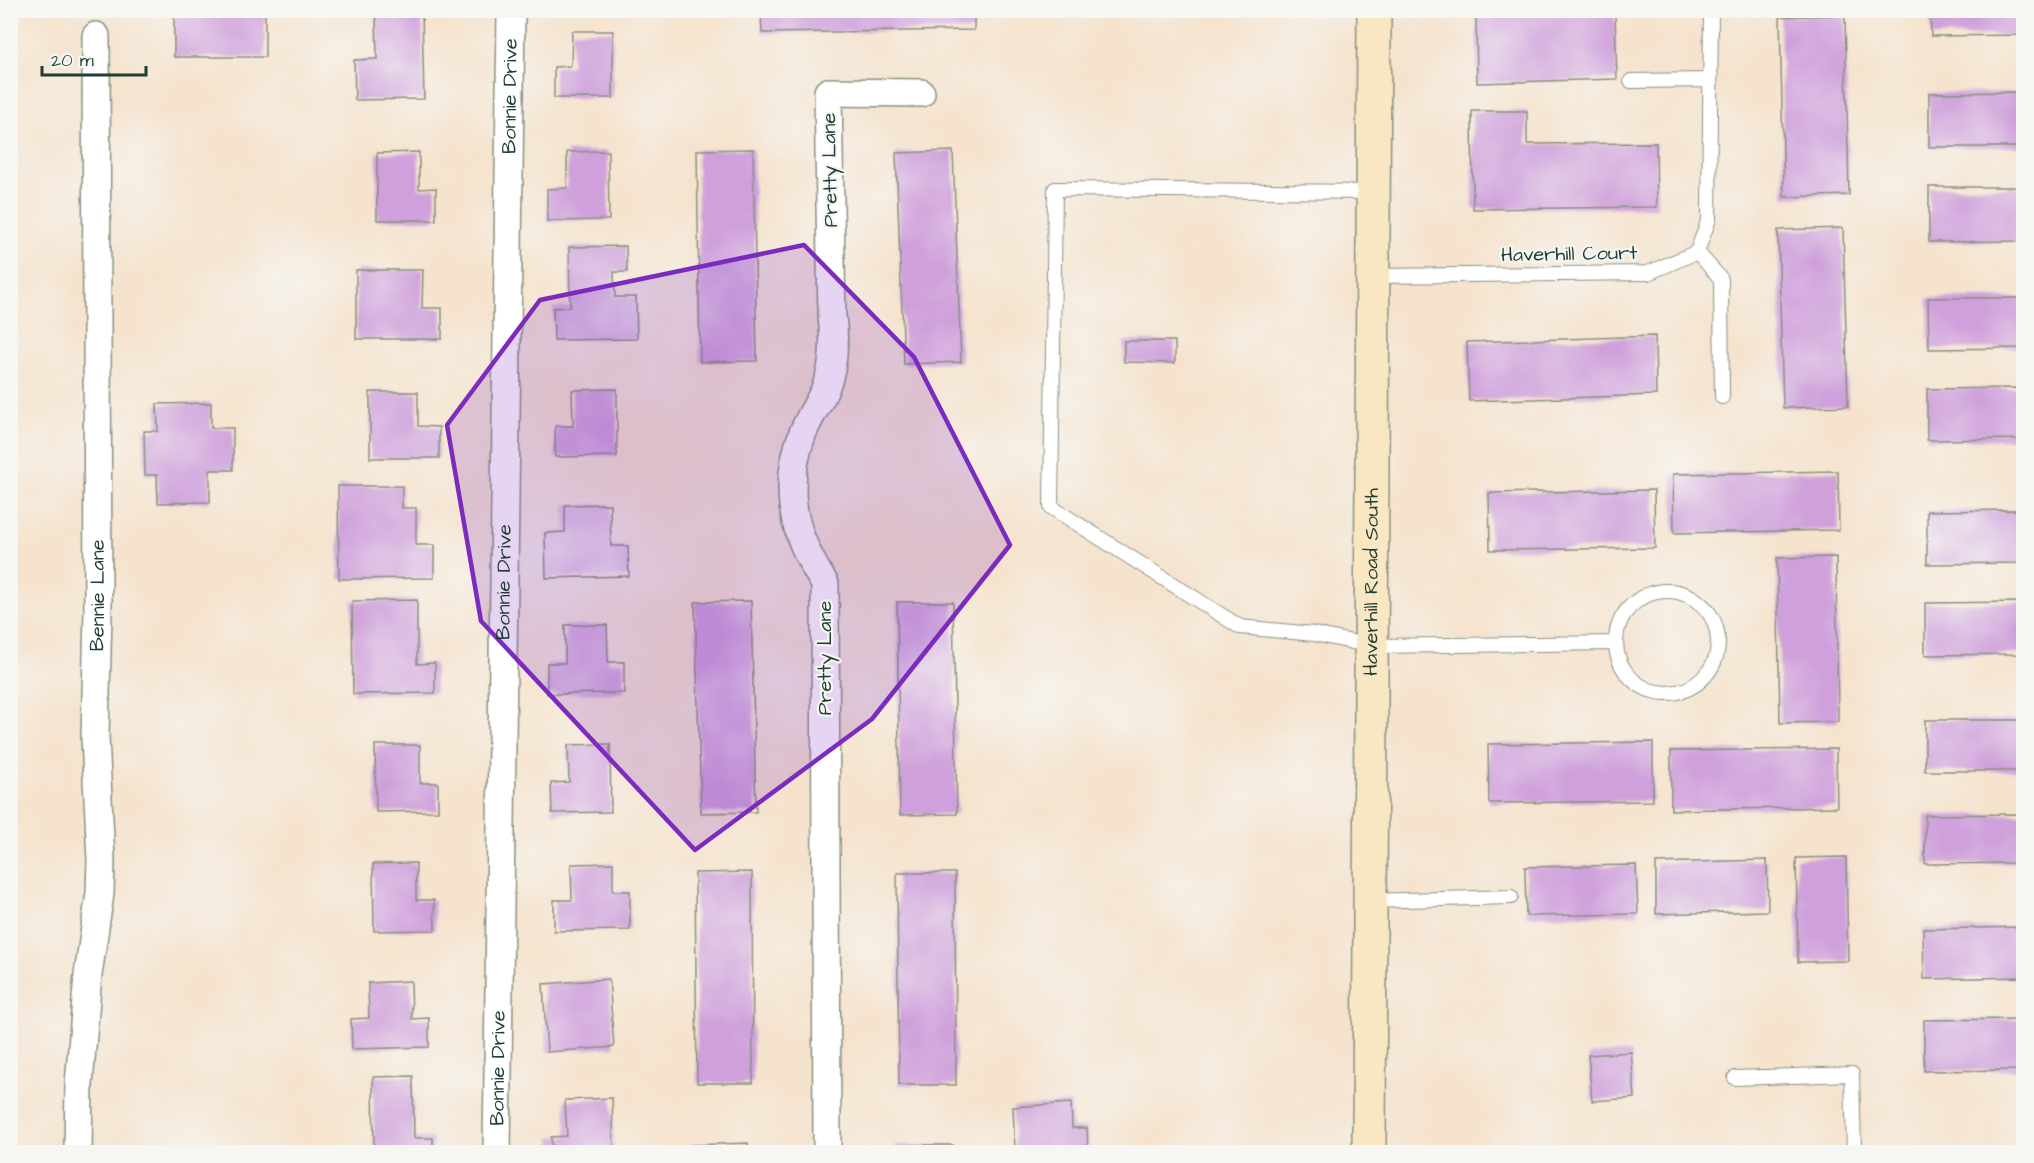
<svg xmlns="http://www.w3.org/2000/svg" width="2034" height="1163" font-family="'Architects Daughter',sans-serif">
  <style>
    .building { fill: #cfa0db }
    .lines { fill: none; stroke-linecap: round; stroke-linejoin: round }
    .lane-casing { stroke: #8a9081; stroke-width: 16 }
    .street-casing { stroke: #8a9081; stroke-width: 30 }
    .secondary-casing { stroke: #8a9081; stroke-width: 36 }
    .lane { stroke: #fff; stroke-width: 14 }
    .street { stroke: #fff; stroke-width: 27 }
    .secondary { stroke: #f9e7c3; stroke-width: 33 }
    .marked { fill: #7b2cbf; fill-opacity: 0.2; stroke: #7b2cbf; stroke-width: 4.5; stroke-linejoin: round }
    .labels { text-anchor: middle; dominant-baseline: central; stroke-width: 4.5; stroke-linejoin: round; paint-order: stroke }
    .street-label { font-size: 20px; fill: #1f3d34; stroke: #f6f6f2 }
  </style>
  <rect width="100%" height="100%" fill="#f6f6f2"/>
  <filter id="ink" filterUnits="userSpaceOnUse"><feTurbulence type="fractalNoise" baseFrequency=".0167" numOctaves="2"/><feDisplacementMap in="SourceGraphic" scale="12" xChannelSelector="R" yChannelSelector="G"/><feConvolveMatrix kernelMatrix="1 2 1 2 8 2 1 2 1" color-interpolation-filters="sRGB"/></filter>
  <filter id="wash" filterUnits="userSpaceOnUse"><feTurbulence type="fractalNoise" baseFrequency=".008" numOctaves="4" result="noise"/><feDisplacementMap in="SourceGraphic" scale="24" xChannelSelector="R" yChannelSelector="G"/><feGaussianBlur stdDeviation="1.35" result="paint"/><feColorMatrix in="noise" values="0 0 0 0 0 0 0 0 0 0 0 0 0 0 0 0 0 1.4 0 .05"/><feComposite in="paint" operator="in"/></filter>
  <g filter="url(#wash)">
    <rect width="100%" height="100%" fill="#f5e3ce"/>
    <g id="blocks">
      <path class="building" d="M174 10H265V57H174Z
        M761 10H974V30L762 33Z
        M1930 10H2024V35L1931 36Z
        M422 12 424 99 355 100 354 60 377 59 376 13Z
        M1615 13 1617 79 1477 83 1476 17Z
        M1845 15 1849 195 1784 197 1780 17Z
        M572 31H613V98H554V67L571 66Z
        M2024 92V147H1929V93Z
        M1472 111H1527V144L1656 143 1657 207 1473 209Z
        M753 149 757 361 700 362 697 150Z
        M608 151 609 220 547 221V189L567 188V152Z
        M953 151 961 362 904 364 896 153Z
        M419 152V189L436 188V220H377V153Z
        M1929 187H2024V241L1929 242Z
        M1843 228 1848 406 1783 408 1778 230Z
        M626 246 627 272H614L615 297H636L637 339 554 340 553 308 570 307 569 247Z
        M356 270H423L422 308H442V339H356Z
        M1928 298H2024V348L1929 349Z
        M1655 336 1656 395 1469 401 1467 342Z
        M1124 341H1175V363L1124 362Z
        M2024 388V439L1927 440V389Z
        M617 389V456L555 457V426H573L572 390Z
        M370 392H418V426L439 427V458H370Z
        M211 403V428H233V470H210V502L158 503 157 475H145L144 431H158L157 404Z
        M1838 471 1839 530 1674 533 1673 474Z
        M338 486H402V508H416V545H434V578L339 579Z
        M1654 490 1655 548 1490 550 1489 493Z
        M610 504 611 546H628L629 576 546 578 545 533 565 532V505Z
        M2024 510V563L1927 564V511Z
        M1836 557 1838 722 1780 723 1777 558Z
        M417 600V664L435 663V693L353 694 352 601Z
        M751 601 756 812 701 813 695 602Z
        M897 602H953L957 814 900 815Z
        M2024 602V654L1925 655V603Z
        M565 625H607L608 662H624V693L547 694V663H565Z
        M1925 720H2024V771H1925Z
        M1653 742V801L1489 803 1488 744Z
        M610 744 611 812 552 813 551 783 569 782 568 745Z
        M375 745H420V783H438V811L376 812Z
        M1836 749 1837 807 1671 810V751Z
        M2024 814V863L1925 864V815Z
        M1846 857 1848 961 1798 962 1796 858Z
        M1767 860 1768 911 1656 914V863Z
        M416 863V900H434L435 930 374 931 373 864Z
        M613 863V891H630V930L554 931V900H572L571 864Z
        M1636 865 1638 914 1526 916 1525 867Z
        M752 872 753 1083H697L695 873Z
        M897 873H955L956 1085H899Z
        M2024 927V977L1924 979 1923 929Z
        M609 979 614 1047 547 1052 543 984Z
        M411 981 412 1019 429 1018V1047L352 1049 351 1019 369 1018 368 983Z
        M2024 1019V1070L1924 1071V1020Z
        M1631 1052 1635 1098 1592 1101 1588 1055Z
        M413 1076 414 1138H433V1152H374L373 1077Z
        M612 1098 614 1152H552L551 1137 567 1136 565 1100Z
        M1071 1103 1072 1128H1087L1088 1152H1015L1013 1107Z
        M748 1143 749 1152H690V1145Z
        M895 1145H953V1152H895Z"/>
    </g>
  </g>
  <g filter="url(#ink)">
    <use href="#blocks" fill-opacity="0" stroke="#8a9081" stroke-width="1.5"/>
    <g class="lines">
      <g class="lane-casing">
        <path id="lane" d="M1631 81 1710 80
          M1373 192 1055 189 1051 507 1240 627 1314 634 1371 646 1616 643
          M1697 252 1721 279 1722 397
          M1373 276 1648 273 1697 252 1709 219 1711 10
          M1616 642a51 51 0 1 1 102 0a51 51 0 1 1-102 0Z
          M1370 901 1511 897
          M1735 1078 1852 1074 1854 1152"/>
      </g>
      <g class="street-casing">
        <g id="street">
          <path id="s1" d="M78 1152 79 1084 88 975 100 893 101 860 95 737 98 612 96 36"/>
          <path id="s2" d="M497 1152 511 10"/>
          <path d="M827 1152 825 584C793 535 782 491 802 435 808 419 818 405 825 389 835 366 835 341 832 316L828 92 921 93"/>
        </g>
      </g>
      <g class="secondary-casing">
        <g id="secondary">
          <path id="s3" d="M1369 1152 1374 10"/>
        </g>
      </g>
      <use href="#lane" class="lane"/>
      <use href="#street" class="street"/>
      <use href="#secondary" class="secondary"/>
    </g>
  </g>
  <path class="marked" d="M804 245 914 357 1010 545 872 719 695 850 481 621 447 425 540 300Z"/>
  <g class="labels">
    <g class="street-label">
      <text stroke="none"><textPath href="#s2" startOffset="1056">Bonnie Drive</textPath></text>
      <text transform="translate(830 170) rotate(-91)">Pretty Lane</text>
      <text transform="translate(1569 254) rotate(-1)">Haverhill Court</text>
      <text stroke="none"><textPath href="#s2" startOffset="570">Bonnie Drive</textPath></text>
      <text stroke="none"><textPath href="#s3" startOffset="570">Haverhill Road South</textPath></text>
      <text stroke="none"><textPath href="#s1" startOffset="558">Bennie Lane</textPath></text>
      <text transform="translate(825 658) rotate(-90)">Pretty Lane</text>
      <text stroke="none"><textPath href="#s2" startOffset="84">Bonnie Drive</textPath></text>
    </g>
  </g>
  <rect width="2034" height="1163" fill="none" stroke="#f6f6f2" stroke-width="36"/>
  <path d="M42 66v9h104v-9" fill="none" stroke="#1f3d34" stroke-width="3"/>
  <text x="51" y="66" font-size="18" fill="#1f3d34" stroke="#f6f6f2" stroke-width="4.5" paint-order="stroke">20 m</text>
</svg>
